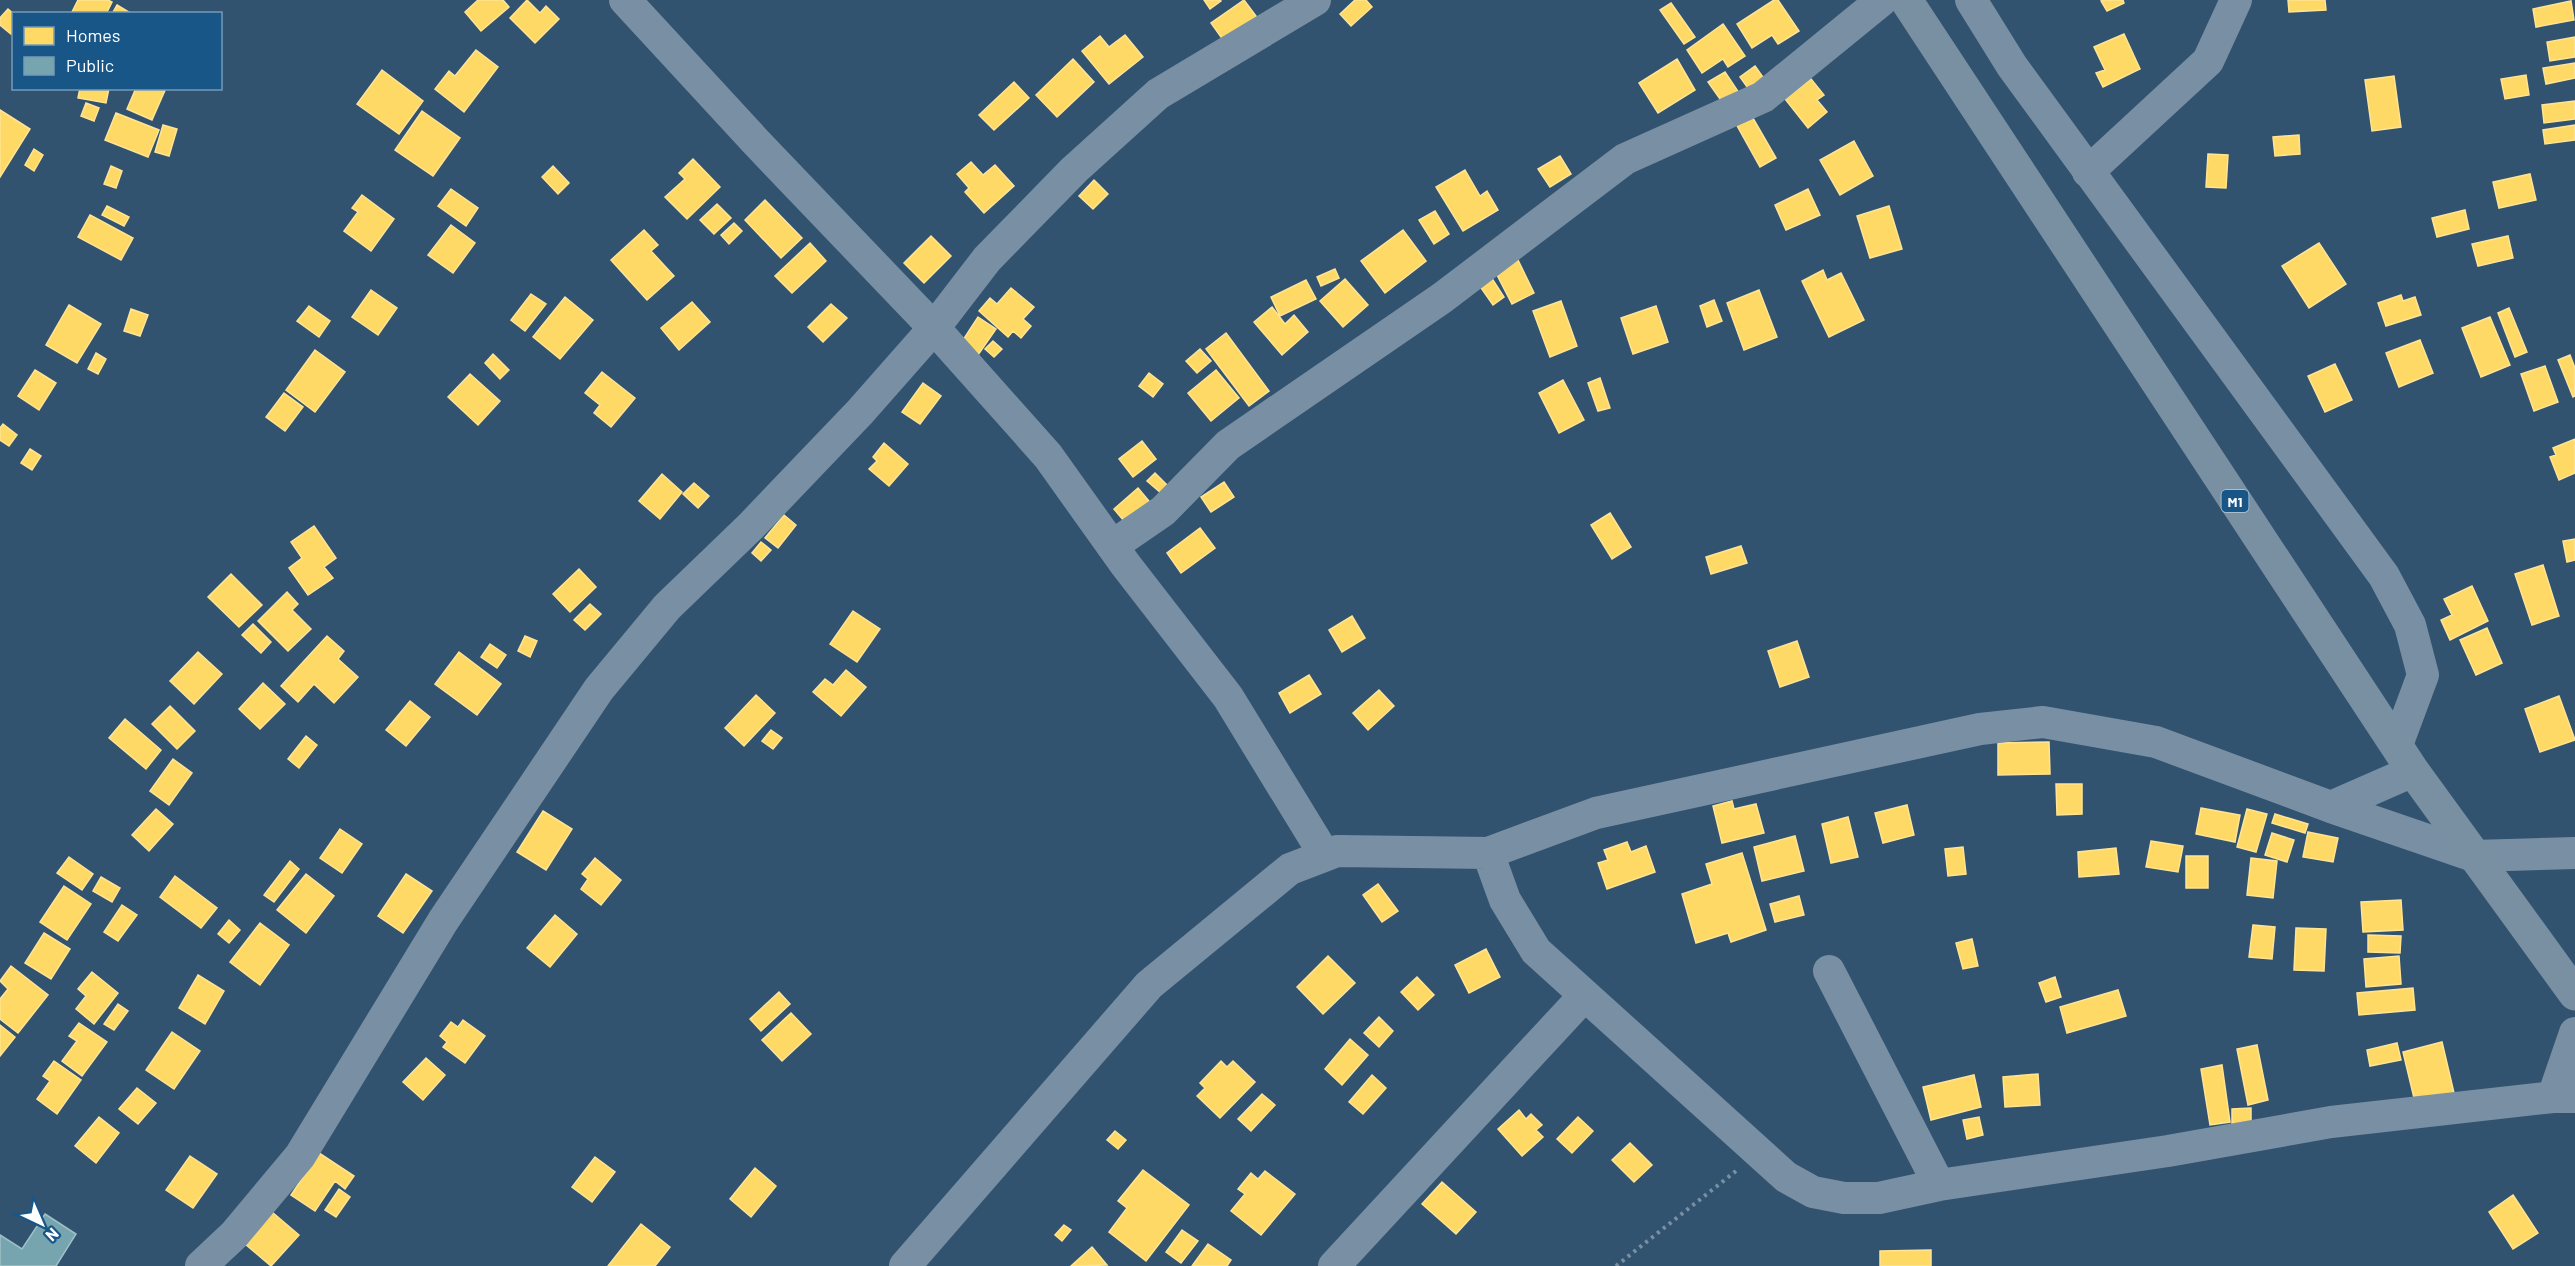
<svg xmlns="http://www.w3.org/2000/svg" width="2575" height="1266" font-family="Barlow,sans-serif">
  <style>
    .homes { fill: #ffd966; stroke: #ffe494; stroke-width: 1.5 }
    .public { fill: #76a5af; stroke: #9fc0c7; stroke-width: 1.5 }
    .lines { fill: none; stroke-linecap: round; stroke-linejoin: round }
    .path { stroke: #7990a4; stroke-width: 4; stroke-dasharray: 3 4.5; stroke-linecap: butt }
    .minor { stroke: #7990a4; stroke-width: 32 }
    .trunk { stroke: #7990a2; stroke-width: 33 }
    .labels { text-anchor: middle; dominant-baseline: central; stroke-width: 6; stroke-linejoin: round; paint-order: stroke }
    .shield { fill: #195688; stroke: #baccdb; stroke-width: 1.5 }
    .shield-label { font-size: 14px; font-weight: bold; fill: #fff }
  </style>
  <rect width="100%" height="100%" fill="#32536f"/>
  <path class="homes" d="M78 0H108L112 2 106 14H71Z
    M478 0H503L509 7 481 31 465 12Z
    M527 0 540 13 546 6 559 19 535 43 510 18Z
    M1204 0H1220L1221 1 1210 9Z
    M1244 0 1259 20 1226 44 1211 23Z
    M1355 0H1366L1372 7 1351 26 1340 14Z
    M1774 0H1778L1799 31 1778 44 1772 35 1752 48 1737 24Z
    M2104 0H2123L2124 3 2107 11 2101 1Z
    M2288 0H2325L2326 10 2289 12Z
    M2571 1 2574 20 2536 27 2533 9Z
    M1671 3 1695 37 1684 44 1660 10Z
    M117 5 132 14H112Z
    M8 9 14 14 11 34 0 25V18Z
    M1723 24 1745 56 1728 67 1723 59 1702 73 1687 50Z
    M2124 34 2140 69 2103 87 2096 73 2105 70 2094 47Z
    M1125 35 1143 57 1109 84 1082 51 1100 36 1109 47Z
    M2575 37V57L2550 61 2547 42Z
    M476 50 498 67 464 112 435 89 449 71 455 76Z
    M1073 59 1094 82 1057 117 1036 95Z
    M1677 59 1695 90 1658 113 1639 83Z
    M2575 63V78L2546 84 2543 68Z
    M1755 66 1765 80 1750 91 1740 77Z
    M382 70 423 101 399 134 357 104Z
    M1725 72 1741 96 1725 106 1708 82Z
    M2526 75 2529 95 2505 99 2501 79Z
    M2394 76 2401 127 2372 131 2365 80Z
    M1811 79 1824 95 1817 100 1827 112 1808 128 1785 99Z
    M1014 82 1029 98 994 130 979 115Z
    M80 88H109L106 103 78 98Z
    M136 88H166L152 120 127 109Z
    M2575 101V119L2544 123 2542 105Z
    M86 103 99 108 94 121 81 116Z
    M0 110 30 129 0 177Z
    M422 111 460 138 433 176 395 150Z
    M116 113 159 130 148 157 105 140Z
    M1750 113 1776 158 1760 167 1735 122Z
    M163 125 177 129 169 156 155 152Z
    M2575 125V140L2545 144 2543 130Z
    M2299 135 2300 154 2275 156 2273 137Z
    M1854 141 1873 176 1840 195 1820 160Z
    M34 149 43 155 34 171 25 165Z
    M2208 154 2228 155 2226 188 2206 187Z
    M1560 156 1571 174 1550 187 1538 169Z
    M693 159 720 187 687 219 665 197 685 179 679 173Z
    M971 162 983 175 995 165 1014 186 984 213 965 192 969 188 957 174Z
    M111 166 122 171 116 188 104 184Z
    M553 166 569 183 558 194 542 177Z
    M1465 170 1480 196 1487 191 1498 210 1463 231 1436 187Z
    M2530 174 2536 200 2499 208 2493 182Z
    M1094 180 1108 194 1093 209 1079 196Z
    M451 189 478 208 466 226 438 206Z
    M1808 189 1820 215 1786 230 1775 205Z
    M362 195 394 219 371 251 344 231 358 212 352 208Z
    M765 200 802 238 781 258 745 220Z
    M717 204 731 218 714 234 700 220Z
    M107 206 129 217 124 226 102 215Z
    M1889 206 1902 249 1870 258 1857 216Z
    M2465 210 2469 229 2437 237 2432 218Z
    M1435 211 1449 234 1434 244 1419 220Z
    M90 215 133 238 121 260 78 237Z
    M734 223 742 231 729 244 721 235Z
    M451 225 475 243 453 273 428 255Z
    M644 230 658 245 651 251 674 276 647 300 611 260Z
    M1403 230 1426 261 1385 293 1361 261Z
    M931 236 951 256 924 283 904 263Z
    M2508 236 2513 258 2478 266 2472 244Z
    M810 243 826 261 792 293 775 276Z
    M2319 243 2346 284 2309 308 2282 266Z
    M1518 260 1534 293 1512 304 1495 271Z
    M1335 269 1339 278 1321 286 1317 277Z
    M1823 270 1827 280 1841 273 1864 320 1829 337 1802 281Z
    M1491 277 1504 297 1493 305 1479 285Z
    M1345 279 1368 305 1343 327 1320 301Z
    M1306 280 1316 299 1280 316 1271 297Z
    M1011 288 1034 307 1023 319 1031 326 1021 338 1013 331 1008 337 979 311 990 298 997 304Z
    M371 290 397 308 378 335 352 317Z
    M1759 290 1777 337 1744 350 1727 303Z
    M531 294 546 304 525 331 511 320Z
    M2401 295 2403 301 2415 297 2421 315 2386 326 2378 303Z
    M565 297 593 320 560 359 533 337Z
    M1714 300 1722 321 1707 327 1700 306Z
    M1561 301 1577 346 1550 357 1533 311Z
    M692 302 710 322 679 350 661 328Z
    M831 304 847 318 823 342 808 327Z
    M69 305 101 324 77 363 46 345Z
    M309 306 330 321 319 337 297 321Z
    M1656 306 1668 342 1633 354 1621 318Z
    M1272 307 1285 324 1294 315 1308 332 1282 355 1254 322Z
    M2509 308 2527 352 2515 357 2498 313Z
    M131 309 148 315 140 336 124 331Z
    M978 317 996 329 978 355 961 343Z
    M2490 317 2510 365 2481 377 2462 328Z
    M1226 333 1269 391 1249 406 1206 349Z
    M2420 340 2433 373 2399 387 2386 353Z
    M993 341 1002 349 994 357 985 349Z
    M1200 349 1211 361 1197 373 1186 361Z
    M315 350 345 372 315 412 286 390Z
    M96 353 106 359 98 374 88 369Z
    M493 354 509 370 500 379 485 363Z
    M2570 355 2575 368V396L2573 397 2558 360Z
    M2335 364 2352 400 2325 412 2308 376Z
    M2545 366 2558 402 2534 411 2521 374Z
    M35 370 56 383 39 410 18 396Z
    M1216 370 1239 398 1211 421 1188 393Z
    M602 372 635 398 611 427 594 413 600 405 585 393Z
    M1149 373 1163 384 1153 397 1139 386Z
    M470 374 500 401 478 425 448 397Z
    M1600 378 1610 408 1598 411 1588 383Z
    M1563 380 1584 420 1559 433 1539 393Z
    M923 383 941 396 920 424 902 412Z
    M284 393 303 407 285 431 266 417Z
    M3 424 17 435 9 446 0 440V428Z
    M2575 439V473L2559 480 2550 457 2556 455 2553 448Z
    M1142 441 1156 459 1133 477 1119 459Z
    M884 443 908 464 889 486 869 469 877 461 873 457Z
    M30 449 41 456 32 470 21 463Z
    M1155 473 1168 486 1161 493 1147 481Z
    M662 474 682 492 660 519 639 501Z
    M1224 482 1234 497 1211 512 1201 497Z
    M694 483 709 496 698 508 683 494Z
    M1138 488 1153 506 1129 527 1114 509Z
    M1610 513 1631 547 1612 559 1591 525Z
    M784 515 796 525 778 548 765 538Z
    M314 526 336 558 324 567 333 578 308 595 289 568 302 558 291 542Z
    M1200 528 1215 548 1181 573 1167 553Z
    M2575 539V560L2567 562 2563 541Z
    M761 542 771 550 761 561 752 553Z
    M1741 546 1747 563 1711 574 1706 557Z
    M2543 565 2559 616 2532 625 2515 574Z
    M579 569 596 587 570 612 553 594Z
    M231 574 262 605 239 627 208 597Z
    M2472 586 2488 621 2450 640 2441 620 2452 615 2444 599Z
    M287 592 298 604 292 610 311 629 288 651 258 621Z
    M590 604 601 614 585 630 574 620Z
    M853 611 880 629 857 662 830 644Z
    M1352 616 1365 638 1342 652 1329 630Z
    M253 624 271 642 261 653 242 635Z
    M2487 628 2502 663 2476 675 2460 640Z
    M327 636 344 651 338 659 358 677 334 703 314 684 298 702 281 686Z
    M525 636 537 641 530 657 518 651Z
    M1797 641 1809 677 1780 687 1768 651Z
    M490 644 506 655 497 668 481 657Z
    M198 652 222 674 194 704 170 681Z
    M459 652 501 684 477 715 435 684Z
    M846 670 866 687 841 716 813 692 825 679 833 685Z
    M1309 675 1321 694 1290 713 1279 693Z
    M263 683 285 704 260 729 239 709Z
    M1379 690 1394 706 1368 730 1353 713Z
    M756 695 775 713 744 746 725 728Z
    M2559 696 2575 740 2540 752 2525 709Z
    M410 701 430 717 406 746 386 730Z
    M170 706 195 731 177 749 152 724Z
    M125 719 161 750 146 769 109 738Z
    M771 730 782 738 773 749 762 741Z
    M306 736 317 745 299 768 288 759Z
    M2049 742 2050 774 1998 775V743Z
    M173 759 192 773 169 805 150 791Z
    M2056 784H2082V814L2057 815Z
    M1732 801 1734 809 1756 804 1764 833 1722 843 1713 806Z
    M1907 805 1914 835 1883 843 1875 813Z
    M2201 808 2240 815 2235 842 2196 834Z
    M156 809 173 824 149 851 132 835Z
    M2247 809 2267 814 2256 852 2237 847Z
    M543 811 572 829 546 870 517 852Z
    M2275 814 2308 824 2305 833 2272 823Z
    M1848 817 1858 857 1831 863 1822 824Z
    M340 829 362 844 342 873 320 858Z
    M2308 832 2338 838 2333 862 2303 857Z
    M2272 833 2294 840 2287 862 2265 855Z
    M1795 836 1804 871 1762 881 1754 847Z
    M2151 841 2183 846 2178 872 2146 867Z
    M1627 842 1631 852 1646 846 1655 872 1607 889 1598 863 1608 860 1604 850Z
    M1963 847 1966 874 1948 876 1945 849Z
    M2116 848 2119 874 2079 877 2078 852Z
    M1742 853 1766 930 1731 942 1728 933 1696 943 1682 894 1712 884 1706 864Z
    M2186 856H2208V888H2186Z
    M69 857 93 874 82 890 57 873Z
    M595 858 621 880 601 905 581 889 588 879 582 874Z
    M2251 858 2277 861 2273 898 2247 895Z
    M290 861 299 869 274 902 264 895Z
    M306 874 334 896 306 933 277 910Z
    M406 874 432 891 403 933 378 916Z
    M175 876 217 908 201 928 160 897Z
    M101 877 120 888 112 902 93 891Z
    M1378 884 1398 911 1382 922 1363 895Z
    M64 886 91 904 67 940 40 922Z
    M1799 896 1804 915 1775 922 1770 904Z
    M2401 900 2403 930 2363 932 2361 902Z
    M122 905 137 915 118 941 104 932Z
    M555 915 577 934 550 967 527 948Z
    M229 920 240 930 229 943 218 934Z
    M260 923 289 945 260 985 230 962Z
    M2253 925 2275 927 2272 959 2249 957Z
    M2296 928 2326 929 2324 971 2294 970Z
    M44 933 70 949 51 979 25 963Z
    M2368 935 2401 936 2400 953 2368 952Z
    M1972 939 1978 966 1963 969 1956 943Z
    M1486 949 1500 977 1469 993 1455 965Z
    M1328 956 1355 983 1323 1014 1297 987Z
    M2399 956 2401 984 2366 987 2364 959Z
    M11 966 48 995 18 1033 0 1019V999L8 989 0 981Z
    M92 972 118 993 94 1024 76 1009 86 996 78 989Z
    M198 975 224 991 205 1024 179 1008Z
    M1417 977 1434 995 1418 1010 1401 992Z
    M2055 977 2061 997 2046 1002 2039 983Z
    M2413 988 2415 1010 2359 1015 2357 993Z
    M2118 990 2126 1016 2067 1033 2060 1007Z
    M779 992 790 1004 761 1031 750 1019Z
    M118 1004 128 1011 114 1030 104 1024Z
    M791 1013 811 1034 782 1061 762 1040Z
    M1379 1017 1393 1031 1379 1047 1364 1033Z
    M463 1020 485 1036 465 1063 443 1047 447 1042 440 1036 451 1022 458 1027Z
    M79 1023 107 1042 82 1076 62 1061 77 1041 69 1036Z
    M0 1025 15 1037 0 1056Z
    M172 1032 200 1051 174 1089 146 1070Z
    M1350 1039 1368 1055 1342 1085 1325 1069Z
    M2442 1042 2454 1093 2415 1102 2403 1052Z
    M2397 1043 2401 1060 2370 1066 2367 1050Z
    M2257 1045 2268 1100 2248 1105 2237 1049Z
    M426 1058 445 1075 423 1100 403 1082Z
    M54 1061 81 1080 57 1114 37 1099 50 1081 43 1076Z
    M1221 1061 1227 1067 1233 1061 1255 1082 1220 1118 1197 1096 1205 1088 1200 1083Z
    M2222 1065 2230 1122 2210 1125 2201 1069Z
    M2038 1074 2040 1105 2005 1107 2003 1077Z
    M1372 1075 1386 1088 1363 1114 1349 1102Z
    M1974 1075 1981 1107 1931 1120 1923 1087Z
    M137 1088 156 1103 138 1124 119 1109Z
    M1262 1094 1275 1105 1251 1131 1238 1119Z
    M2251 1108V1132L2232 1133V1109Z
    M1519 1110 1526 1119 1531 1114 1542 1125 1536 1130 1543 1137 1522 1156 1498 1129Z
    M99 1117 119 1133 96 1163 75 1146Z
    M1578 1117 1593 1131 1572 1153 1557 1139Z
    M1979 1117 1983 1135 1967 1139 1963 1120Z
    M1115 1131 1126 1140 1118 1149 1107 1140Z
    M1630 1143 1652 1165 1634 1182 1612 1160Z
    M319 1153 354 1176 345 1189 335 1181 315 1211 291 1195Z
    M190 1156 217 1174 193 1208 166 1190Z
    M595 1157 615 1172 592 1202 572 1187Z
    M755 1168 776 1186 751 1217 730 1199Z
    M1143 1170 1189 1205 1146 1261 1109 1232 1127 1208 1118 1201Z
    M1265 1171 1295 1194 1261 1235 1231 1211 1245 1194 1238 1189 1251 1173 1258 1179Z
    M1442 1182 1476 1212 1456 1234 1422 1204Z
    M339 1189 350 1197 336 1217 325 1210Z
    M2513 1195 2538 1233 2513 1249 2489 1212Z
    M272 1212 299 1235 271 1266 245 1244Z
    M641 1224 670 1247 655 1266H608Z
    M1064 1225 1071 1230 1062 1241 1055 1235Z
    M1182 1230 1198 1241 1181 1263 1166 1252Z
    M1208 1244 1231 1260 1227 1266H1192Z
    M1092 1247 1107 1265 1071 1266Z
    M1931 1250V1266H1880V1251Z"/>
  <path class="public" d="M45 1214 76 1234 56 1266H0V1235L22 1249Z"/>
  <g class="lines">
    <path class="path" d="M1616 1266 1736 1171"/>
    <path class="minor" d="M625 0 756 142 934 328 1048 456 1125 564 1228 697 1324 854
      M1971 0 2012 66 2384 576 2410 625 2423 675 2397 745
      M2088 172 2208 61 2236 0
      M1112 546 1163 511 1228 445 1442 298 1625 159 1763 97 1882 0
      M2331 807 2474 856 2575 853
      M1488 853 1505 900 1536 951 1786 1177 1813 1192 1844 1198H1879L1939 1185 2168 1151 2331 1122 2553 1097H2575
      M1829 971 1939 1185
      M2553 1097 2575 1033
      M201 1266 234 1235 300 1156 443 921 599 689 667 607 751 526 860 412 934 328 987 259 1074 170 1158 94 1315 0
      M905 1266 1149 985 1290 869 1337 851 1488 853 1596 813 1980 729 2043 722 2156 742 2331 807 2413 771
      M1334 1266 1584 996"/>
    <path class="trunk" d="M1906 0 2413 771 2575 994"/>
  </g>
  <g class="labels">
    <rect class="shield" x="2221.5" y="490" width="27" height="22" rx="4.5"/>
    <g class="shield-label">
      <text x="2235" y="501">M1</text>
    </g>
  </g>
  <rect x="12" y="12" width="210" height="78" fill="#195688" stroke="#759ab8" stroke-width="1.5"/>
  <rect x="24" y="27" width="30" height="18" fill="#ffd966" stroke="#759ab8" stroke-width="1.5"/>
  <text x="66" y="42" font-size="18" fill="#ffffff">Homes</text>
  <rect x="24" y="57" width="30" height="18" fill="#76a5af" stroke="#759ab8" stroke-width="1.5"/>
  <text x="66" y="72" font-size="18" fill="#ffffff">Public</text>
  <g transform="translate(42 1224) rotate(136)" stroke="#195688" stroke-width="4.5" paint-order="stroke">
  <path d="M0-4.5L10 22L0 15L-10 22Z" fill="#ffffff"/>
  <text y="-9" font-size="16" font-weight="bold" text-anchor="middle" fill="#ffffff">N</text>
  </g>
</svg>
